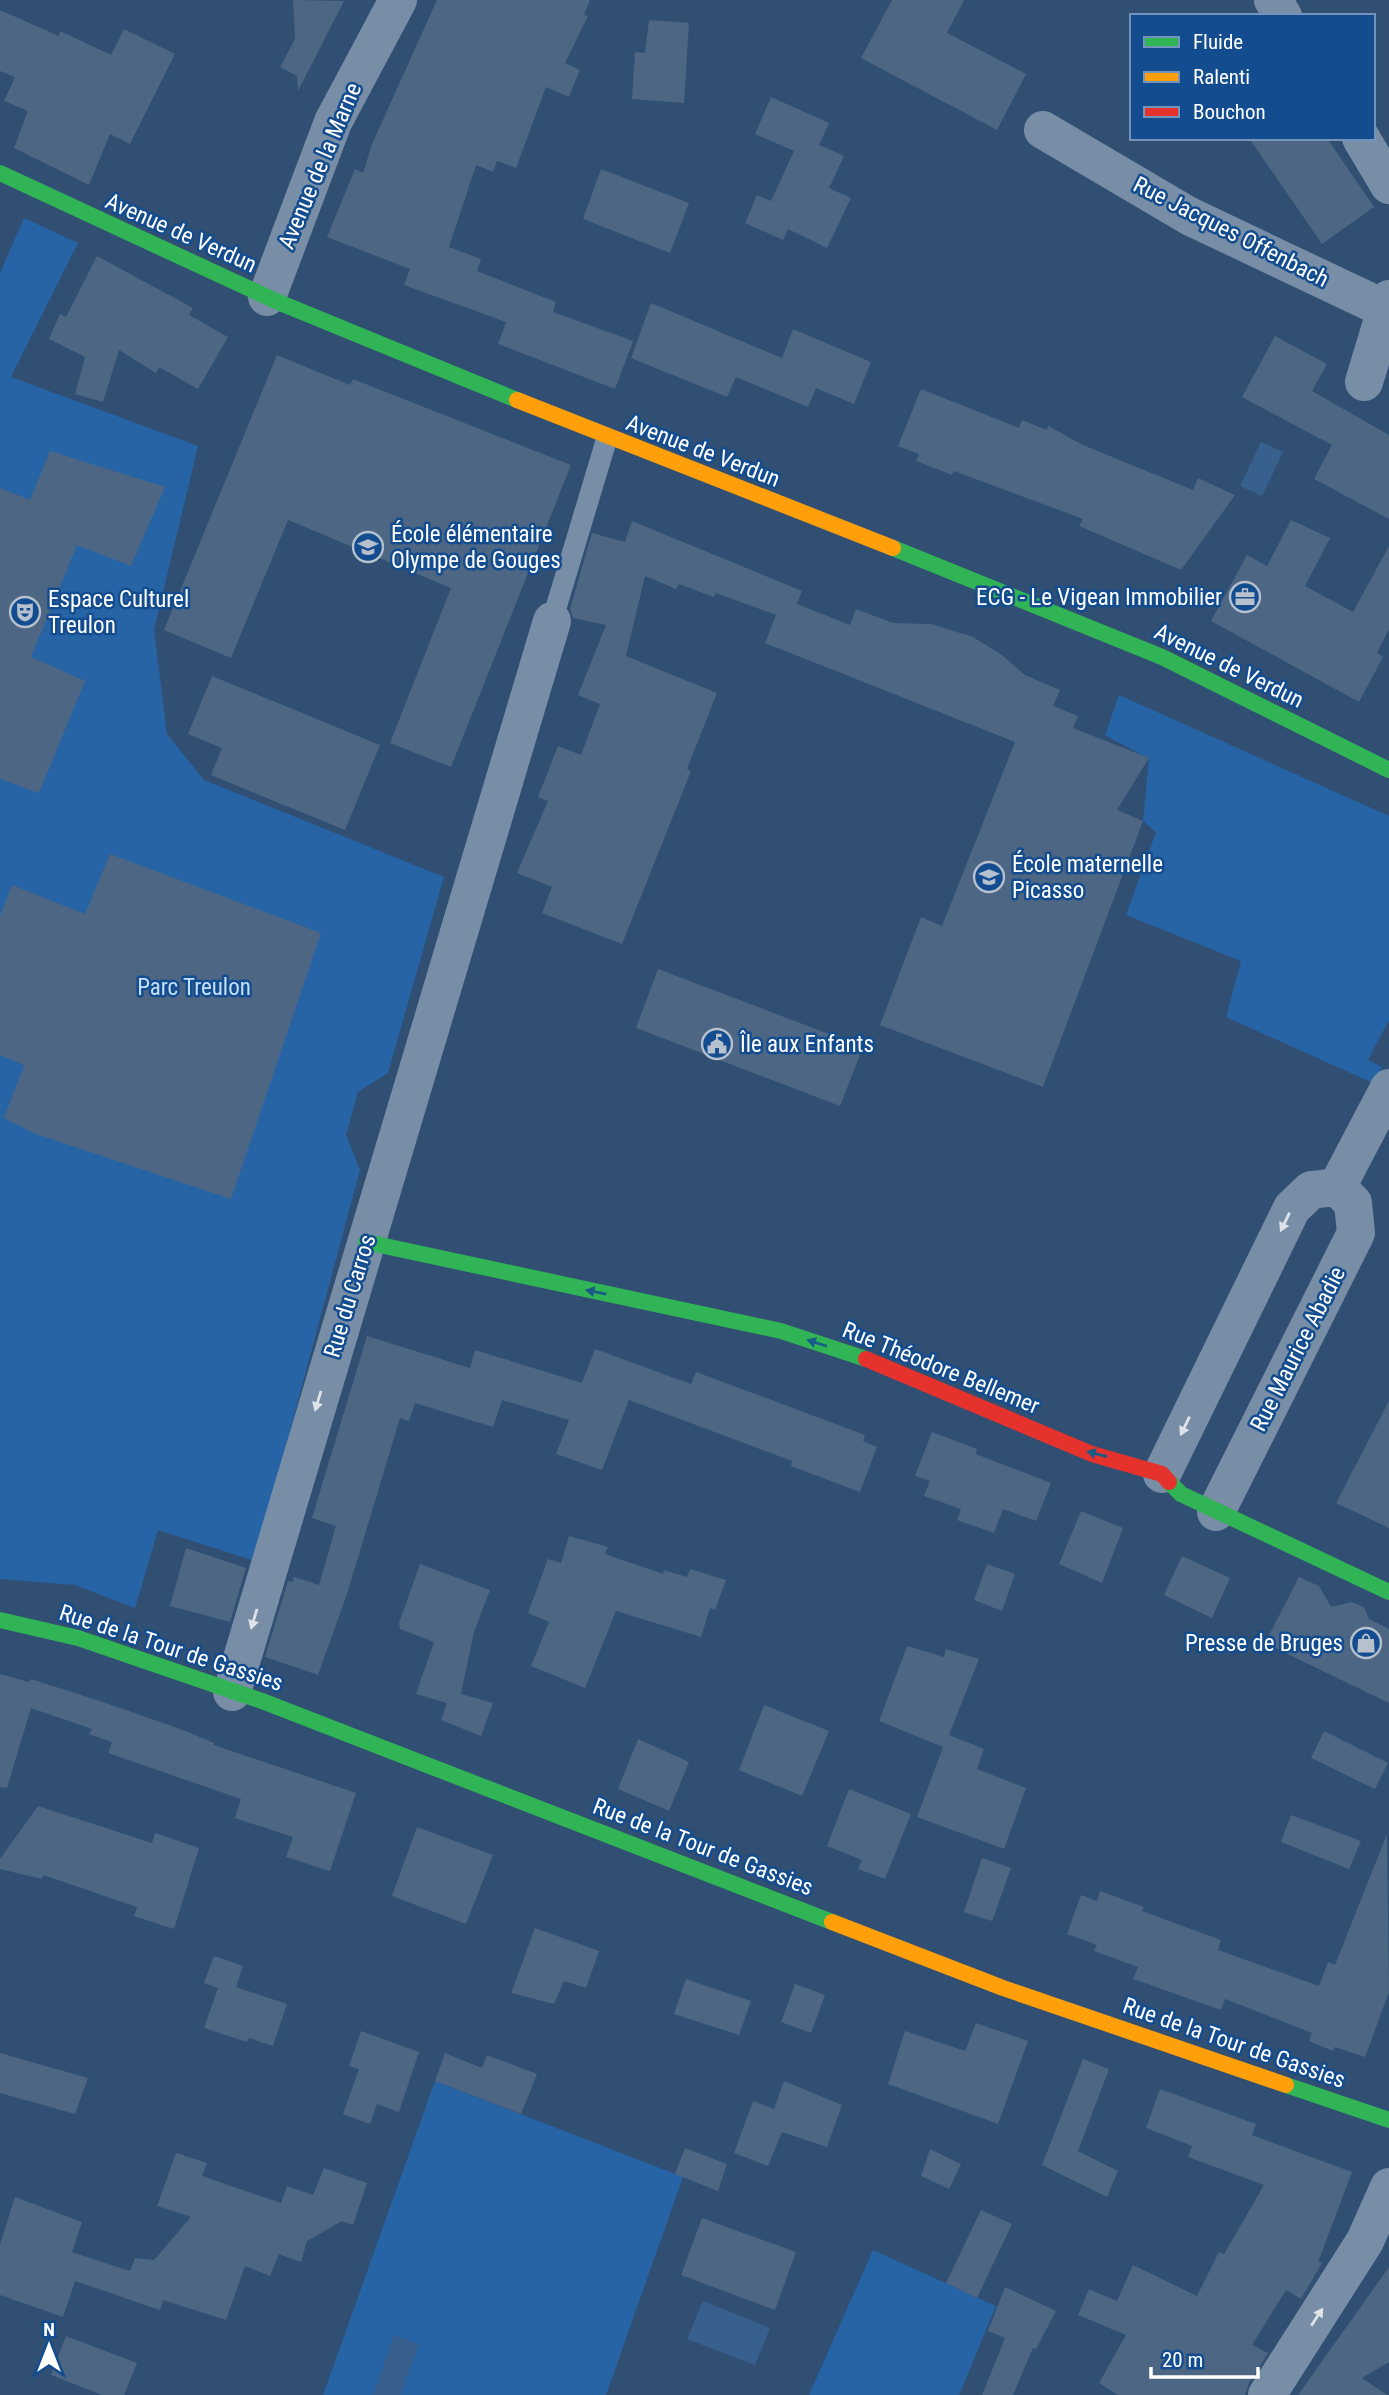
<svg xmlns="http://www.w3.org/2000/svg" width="1389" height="2395" font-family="'Roboto Condensed',sans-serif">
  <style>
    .green { fill: #2764a6 }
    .water { fill: #38608f }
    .building { fill: #4d6683 }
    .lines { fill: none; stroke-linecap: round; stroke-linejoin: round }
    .lane { stroke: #778ea6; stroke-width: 21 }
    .street { stroke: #778ea6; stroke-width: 38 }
    .fast { stroke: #30b455; stroke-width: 16 }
    .slow { stroke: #ff9f0a; stroke-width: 16 }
    .jam { stroke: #e5322d; stroke-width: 16 }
    .oneway { fill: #dde3e9 }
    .oneway2 { fill: #185c86 }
    .labels { text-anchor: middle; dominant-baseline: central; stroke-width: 5; stroke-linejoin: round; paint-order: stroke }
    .street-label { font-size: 23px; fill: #fff; stroke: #144d8f }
    .poi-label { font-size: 23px; fill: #fff; stroke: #144d8f; text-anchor: start }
    .park-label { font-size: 23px; fill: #c5e0fc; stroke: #144d8f }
  </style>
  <rect width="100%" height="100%" fill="#304f73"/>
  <path class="green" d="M24 218 78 243 11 377 198 446 154 630 167 734 204 780 444 877 388 1073 358 1092 346 1135 360 1170 255 1561 158 1530 135 1608 75 1585 0 1579V273Z
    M1119 695 1389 816V1020L1368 1060 1382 1067 1375 1084 1226 1017 1241 961 1126 915 1156 832 1143 821 1149 759 1105 735Z
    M435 2081 683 2177 606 2395H323Z
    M873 2250 996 2306 959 2395H809Z"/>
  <path class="water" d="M1261 442 1283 452 1262 496 1240 486Z
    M703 2301 770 2328 755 2365 687 2339Z
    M394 2335 419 2344 401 2395H373Z"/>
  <path class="building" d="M293 0 344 1 298 91 297 76 280 67 295 39Z
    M437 0H590L584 15 588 16 565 63 580 70 569 97 546 87 516 168 497 161 493 172 476 165 449 247 481 259 477 271 556 302 553 312 633 341 615 389 498 344 506 322 404 285 410 269 327 237 355 169 363 173 372 144Z
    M892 0H964L947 33 1026 74 997 130 861 58Z
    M0 10 59 36 60 31 111 55 124 29 175 54 130 144 110 134 89 185 14 148 28 111 4 101 15 77 0 71Z
    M649 20 689 23 684 103 632 99 635 52 645 53Z
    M771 97 829 123 819 145 844 156 829 188 851 198 827 248 788 229 783 240 745 223 757 195 771 201 794 151 755 134Z
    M1249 138H1327L1374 207 1322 244Z
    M601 169 689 203 670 253 583 219Z
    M97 256 193 308 189 315 228 337 198 389 159 367 156 373 119 350 103 402 75 394 85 357 49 339 60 314 66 317Z
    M651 303 782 358 793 329 871 362 854 404 816 388 808 407 736 377 727 397 631 358Z
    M1275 336 1327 364 1312 391 1389 435V519L1314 479 1332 445 1242 397Z
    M277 355 350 385 353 379 571 465 451 767 390 743 451 588 288 520 231 658 164 630Z
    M921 389 1019 428 1022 420 1047 430 1048 426 1083 445 1193 490 1198 478 1235 495 1181 570 1079 526 1083 519 954 471 952 475 916 461 919 454 898 446Z
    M50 451 165 487 131 566 77 545 31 657 85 681 39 793 0 779V488L30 500Z
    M1291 520 1330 538 1305 586 1353 612 1389 546V629L1377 653 1383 657 1359 702 1211 621 1247 555 1267 566Z
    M632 521 802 591 797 604 850 625 856 609 893 623 931 624 973 637 1002 655 1025 675 1060 690 1053 706 1078 716 1073 728 1149 758 1117 810 1143 821 1043 1087 880 1025 921 917 942 926 1015 742 765 643 776 615 716 593 714 597 679 584 676 589 645 576 626 656 717 693 687 769 691 771 622 944 542 913 552 887 517 873 548 801 538 797 558 746 581 755 600 704 578 695 606 625 573 618 570 609 592 533 625 542Z
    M212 676 380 745 345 830 211 775 222 748 188 734Z
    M110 854 321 933 231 1199 36 1134 4 1118 24 1065 0 1055V916L12 885 85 914Z
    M658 969 863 1047 840 1106 636 1028Z
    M367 1336 470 1368 475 1350 582 1383 595 1349 691 1384 696 1372 865 1435 863 1441 877 1447 860 1492 791 1466 792 1461 629 1400 602 1470 556 1454 569 1420 502 1400 493 1427 415 1403 409 1421 400 1418 347 1594 318 1675 265 1657 288 1581 292 1582 294 1577 319 1585 336 1526 312 1518Z
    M1389 1401V1528L1336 1503Z
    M932 1432 977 1449 976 1454 1051 1483 1036 1521 1003 1509 994 1533 957 1520 961 1509 924 1496 930 1481 915 1476Z
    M1081 1511 1123 1528 1102 1583 1059 1564Z
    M569 1536 608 1547 605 1554 663 1574 664 1570 687 1577 690 1569 726 1580 715 1610 710 1608 701 1637 616 1611 585 1688 531 1666 549 1622 528 1613 548 1559 561 1563Z
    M186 1548 246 1568 230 1622 170 1606Z
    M1182 1556 1230 1578 1212 1618 1164 1595Z
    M420 1564 490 1590 474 1632 461 1694 493 1703 481 1736 441 1720 447 1703 416 1694 434 1642 400 1629 399 1623Z
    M987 1564 1015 1574 1002 1611 974 1600Z
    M1299 1577 1319 1586 1331 1607 1352 1602 1364 1607 1369 1619 1389 1629V1703L1265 1643Z
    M907 1646 944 1657 946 1649 979 1659 949 1735 984 1749 977 1769 1026 1788 1004 1849 917 1817 943 1747 879 1721Z
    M0 1674 29 1682 31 1679 100 1701 183 1730 214 1743V1745L356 1793 330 1871 286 1857 293 1837 235 1818 241 1799 108 1753 112 1742 89 1734 92 1729 31 1708 7 1788 0 1787Z
    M764 1705 829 1731 802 1796 739 1770Z
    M1324 1731 1388 1763 1375 1789 1311 1758Z
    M638 1739 689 1762 669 1811 618 1789Z
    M849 1789 911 1814 885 1879 858 1869 862 1860 827 1846Z
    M38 1806 152 1843 155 1833 199 1848 174 1929 134 1916 137 1907 43 1875 42 1879 0 1869V1859Z
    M1291 1815 1361 1841 1349 1869 1281 1842Z
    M417 1827 493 1855 466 1924 392 1896Z
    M1387 1834 1389 1992 1365 2057 1335 2047 1333 2051 1309 2041 1312 2033 1225 1999 1221 2010 1133 1979 1138 1967 1094 1951 1097 1945 1067 1934 1081 1895 1097 1901 1100 1891 1144 1907 1142 1911 1221 1940 1218 1950 1319 1986 1328 1962 1335 1965Z
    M982 1858 1011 1868 992 1921 964 1912Z
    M535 1928 599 1951 586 1988 564 1981 554 2004 511 1993Z
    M214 1956 243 1966 236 1987 287 2004 273 2046 249 2038 247 2042 204 2028 218 1988 204 1983Z
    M686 1979 751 2001 739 2035 674 2014Z
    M795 1984 825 1995 811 2033 781 2022Z
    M976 2023 1028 2041 998 2124 888 2084 905 2031 965 2051Z
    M361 2031 419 2052 399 2112 377 2104 370 2124 343 2114 359 2069 349 2066Z
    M0 2053 88 2078 75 2114 0 2093Z
    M445 2053 482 2068 487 2055 537 2074 521 2114 435 2081Z
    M1083 2059 1109 2069 1078 2151 1118 2171 1107 2197 1042 2165Z
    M784 2081 842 2105 827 2147 782 2132 768 2166 734 2153 753 2101 774 2109Z
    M1160 2089 1256 2124 1252 2135 1352 2172 1318 2262 1322 2263 1301 2299 1286 2290 1252 2345 1268 2353 1249 2383 1245 2395H1118L1099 2383 1126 2335 1078 2315 1089 2289 1117 2301 1133 2265 1197 2296 1219 2252 1224 2254 1264 2185 1188 2157 1192 2146 1146 2128Z
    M685 2148 727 2164 718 2191 675 2174Z
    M930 2149 961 2164 949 2189 921 2176Z
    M176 2153 207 2163 202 2176 281 2203 287 2186 313 2195 324 2168 367 2183 353 2225 342 2221 307 2241 301 2262 279 2254 270 2276 245 2266 226 2320 163 2300 160 2310 75 2281 63 2317 0 2295V2244L15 2197 82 2222 72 2252 130 2271 135 2258 154 2260 191 2217 157 2206Z
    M981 2210 1012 2224 977 2298 946 2283Z
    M702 2218 796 2252 775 2310 681 2275Z
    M1389 2267V2362L1362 2378 1387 2395H1298Z
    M1005 2287 1056 2311 1036 2349 1033 2348 1013 2395H982L1005 2338 988 2331Z
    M66 2336 137 2363 124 2395H102L51 2375Z"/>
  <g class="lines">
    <path class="lane" d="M552 621 607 438"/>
    <path class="street" d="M1273 0 1283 16
      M1043 130 1189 216 1385 309
      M1361 138 1389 185
      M267 297 333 122 398 0
      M1364 382 1389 299
      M1337 1187 1389 1088
      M1162 1474 1292 1208 1311 1190 1337 1187 1353 1203 1356 1233 1216 1512
      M232 1692 552 621
      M1267 2395 1365 2241 1389 2187"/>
    <path class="fast" d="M0 173 278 302 517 400
      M893 548 1162 657 1389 770
      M366 1242 781 1331 866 1359
      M1169 1482 1181 1494 1389 1592
      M0 1620 78 1638 262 1701 832 1922
      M1286 2085 1389 2120"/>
    <path class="slow" d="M517 400 893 548
      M832 1922 1003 1988 1286 2085"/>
    <path class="jam" d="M866 1359 1092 1454 1162 1474 1169 1482"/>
  </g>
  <defs><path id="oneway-solid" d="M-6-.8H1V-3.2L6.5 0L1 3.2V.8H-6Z" transform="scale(1.75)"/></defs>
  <g class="oneway">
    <use href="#oneway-solid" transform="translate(1285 1222) rotate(116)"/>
    <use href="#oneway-solid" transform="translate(318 1401) rotate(107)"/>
    <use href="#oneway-solid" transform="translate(1185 1426) rotate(116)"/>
    <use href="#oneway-solid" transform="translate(254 1619) rotate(107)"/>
    <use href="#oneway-solid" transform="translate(1317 2317) rotate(-57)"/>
  </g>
  <g class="oneway2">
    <use href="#oneway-solid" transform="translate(596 1292) rotate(-168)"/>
    <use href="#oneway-solid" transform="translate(817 1343) rotate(-162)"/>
    <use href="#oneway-solid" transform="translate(1097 1454) rotate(-165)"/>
  </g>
  <defs>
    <g id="school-ring" transform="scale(1.575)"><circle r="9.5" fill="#144d8f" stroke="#b7c1ce" stroke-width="1.5"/><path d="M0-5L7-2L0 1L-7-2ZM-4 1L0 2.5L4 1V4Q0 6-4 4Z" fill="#b7c1ce"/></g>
    <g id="office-ring" transform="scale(1.575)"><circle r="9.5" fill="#144d8f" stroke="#b7c1ce" stroke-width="1.5"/><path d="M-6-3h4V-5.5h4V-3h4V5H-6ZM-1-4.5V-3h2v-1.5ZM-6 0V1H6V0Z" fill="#b7c1ce"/></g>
    <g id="theatre-ring" transform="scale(1.575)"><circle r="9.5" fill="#144d8f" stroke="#b7c1ce" stroke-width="1.5"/><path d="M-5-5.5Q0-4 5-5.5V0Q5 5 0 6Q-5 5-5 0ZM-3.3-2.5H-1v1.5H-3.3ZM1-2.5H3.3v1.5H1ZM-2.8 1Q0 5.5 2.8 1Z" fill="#b7c1ce"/></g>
    <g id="civic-ring" transform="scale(1.575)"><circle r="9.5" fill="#144d8f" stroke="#b7c1ce" stroke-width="1.5"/><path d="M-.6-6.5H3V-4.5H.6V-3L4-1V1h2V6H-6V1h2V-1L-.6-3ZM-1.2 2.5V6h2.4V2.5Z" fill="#b7c1ce"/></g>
    <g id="shop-ring" transform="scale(1.575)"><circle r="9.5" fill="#144d8f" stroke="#b7c1ce" stroke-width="1.5"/><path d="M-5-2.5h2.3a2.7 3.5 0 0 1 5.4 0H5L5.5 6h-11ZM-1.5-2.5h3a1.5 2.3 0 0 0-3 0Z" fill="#b7c1ce"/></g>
  </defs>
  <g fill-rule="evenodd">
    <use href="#school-ring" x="368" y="547"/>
    <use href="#office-ring" x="1245" y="597"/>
    <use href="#theatre-ring" x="25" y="612"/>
    <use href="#school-ring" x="989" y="877"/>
    <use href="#civic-ring" x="717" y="1044"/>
    <use href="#shop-ring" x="1366" y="1643"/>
  </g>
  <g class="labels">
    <g class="street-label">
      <text transform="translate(320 166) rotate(-67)">Avenue de la Marne</text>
      <text transform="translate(1231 232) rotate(27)">Rue Jacques Offenbach</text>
      <text transform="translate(181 233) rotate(24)">Avenue de Verdun</text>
      <text transform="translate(703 451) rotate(21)">Avenue de Verdun</text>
      <text transform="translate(1229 666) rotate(26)">Avenue de Verdun</text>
      <text transform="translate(350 1296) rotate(-73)">Rue du Carros</text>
      <text transform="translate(1298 1349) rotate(-63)">Rue Maurice Abadie</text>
      <text transform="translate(941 1368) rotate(22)">Rue Théodore Bellemer</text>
      <text transform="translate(171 1648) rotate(18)">Rue de la Tour de Gassies</text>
      <text transform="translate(703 1847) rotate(21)">Rue de la Tour de Gassies</text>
      <text transform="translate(1234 2043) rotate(19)">Rue de la Tour de Gassies</text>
    </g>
    <g class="poi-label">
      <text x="391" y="534">École élémentaire<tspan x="391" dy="26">Olympe de Gouges</tspan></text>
      <text x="1222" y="597" text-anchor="end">ECG - Le Vigean Immobilier</text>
      <text x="48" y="599">Espace Culturel<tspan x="48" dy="26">Treulon</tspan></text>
      <text x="1012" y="864">École maternelle<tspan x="1012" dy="26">Picasso</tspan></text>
      <text x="740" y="1044">Île aux Enfants</text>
      <text x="1343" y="1643" text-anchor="end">Presse de Bruges</text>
    </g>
    <g class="park-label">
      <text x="194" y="987">Parc Treulon</text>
    </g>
  </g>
  <rect x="1130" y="14" width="245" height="126" fill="#144d8f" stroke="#7294bc" stroke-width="2"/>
  <rect x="1144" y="37" width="35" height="10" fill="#30b455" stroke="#7294bc" stroke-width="2"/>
  <text x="1193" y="49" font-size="21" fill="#ffffff">Fluide</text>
  <rect x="1144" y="72" width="35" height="10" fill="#ff9f0a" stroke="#7294bc" stroke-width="2"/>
  <text x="1193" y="84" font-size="21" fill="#ffffff">Ralenti</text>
  <rect x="1144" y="107" width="35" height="10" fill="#e5322d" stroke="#7294bc" stroke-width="2"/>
  <text x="1193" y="119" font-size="21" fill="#ffffff">Bouchon</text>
  <g transform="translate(49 2346)" stroke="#144d8f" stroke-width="5" paint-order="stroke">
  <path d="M0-5L12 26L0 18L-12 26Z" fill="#ffffff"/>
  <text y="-10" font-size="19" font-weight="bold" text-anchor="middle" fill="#ffffff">N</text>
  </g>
  <path d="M1151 2367v10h107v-10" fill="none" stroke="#ffffff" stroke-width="3.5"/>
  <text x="1162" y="2367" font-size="21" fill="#ffffff" stroke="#144d8f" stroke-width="5" paint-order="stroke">20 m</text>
</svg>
